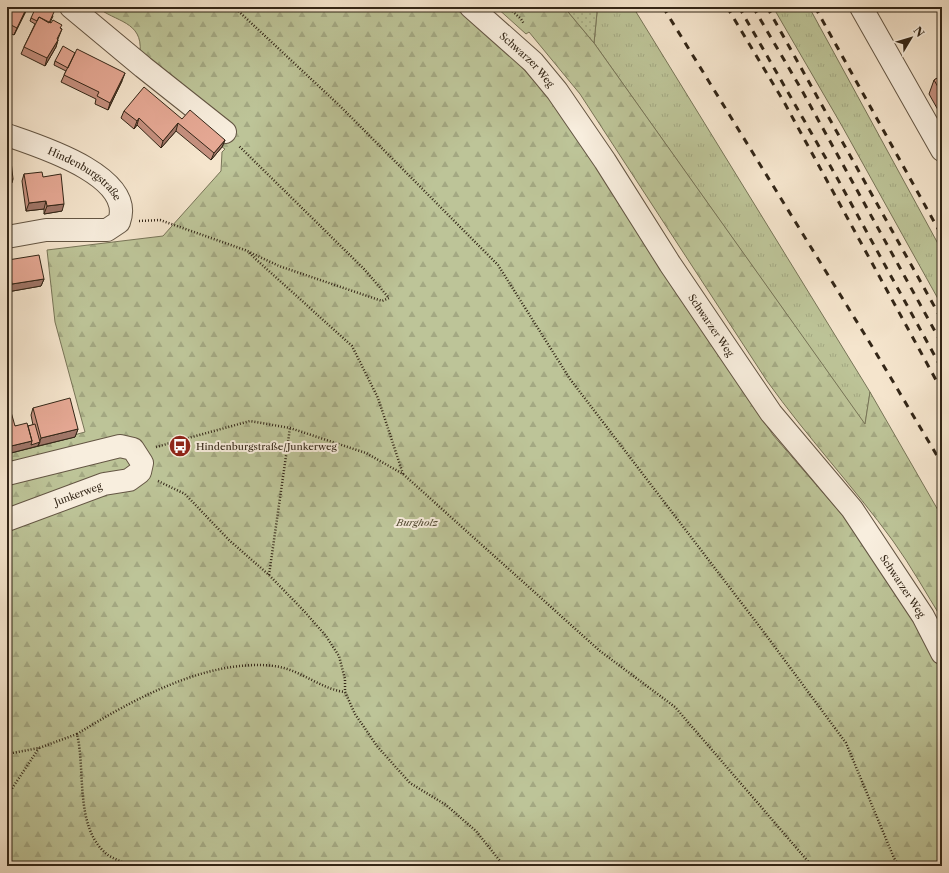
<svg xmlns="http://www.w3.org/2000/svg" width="949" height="873" font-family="'Libre Caslon Text',serif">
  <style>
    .grass { fill: url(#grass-tufts); stroke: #787558 }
    .forest { fill: url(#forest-firs); stroke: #787558 }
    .garden { fill: url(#garden-dots); stroke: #787558 }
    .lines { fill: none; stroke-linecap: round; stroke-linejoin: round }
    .minor-casing { stroke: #645644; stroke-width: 24 }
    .path { stroke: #332617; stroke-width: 2.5; stroke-dasharray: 1 2; stroke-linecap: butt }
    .minor { stroke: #f8eede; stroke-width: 22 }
    .rail { stroke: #332617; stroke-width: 3; stroke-dasharray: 7 7; stroke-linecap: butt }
    .wall { fill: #c5907f; stroke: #332617 }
    .shaded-wall { fill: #a07668; stroke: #332617 }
    .building { fill: #e5a894; stroke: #332617 }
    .labels { text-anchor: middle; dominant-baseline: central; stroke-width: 4; stroke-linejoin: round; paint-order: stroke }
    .street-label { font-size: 10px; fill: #332617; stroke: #f8eede }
    .poi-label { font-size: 10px; fill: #332617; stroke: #f8eede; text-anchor: start }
    .park-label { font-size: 10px; font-style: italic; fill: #564e37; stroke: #f8eede }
  </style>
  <defs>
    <pattern id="grass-tufts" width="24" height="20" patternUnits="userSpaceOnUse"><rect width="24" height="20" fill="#bdc498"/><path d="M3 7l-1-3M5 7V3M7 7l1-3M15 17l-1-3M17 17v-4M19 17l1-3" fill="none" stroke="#a3a882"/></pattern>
    <pattern id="forest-firs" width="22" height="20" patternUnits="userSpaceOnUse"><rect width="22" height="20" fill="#bdc498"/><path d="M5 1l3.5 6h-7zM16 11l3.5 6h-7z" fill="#a3a882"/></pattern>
    <pattern id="garden-dots" width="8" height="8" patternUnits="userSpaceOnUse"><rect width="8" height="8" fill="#bdc498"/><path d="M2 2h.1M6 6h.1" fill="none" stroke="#a3a882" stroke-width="1.8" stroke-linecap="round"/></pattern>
  </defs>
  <rect width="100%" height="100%" fill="#f5e5cd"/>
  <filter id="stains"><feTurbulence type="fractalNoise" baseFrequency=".005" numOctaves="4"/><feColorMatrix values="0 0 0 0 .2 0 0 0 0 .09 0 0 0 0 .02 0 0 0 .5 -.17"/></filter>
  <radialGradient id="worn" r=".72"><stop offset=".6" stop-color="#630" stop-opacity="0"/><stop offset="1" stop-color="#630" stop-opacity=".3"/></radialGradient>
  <path class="grass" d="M593 7H633L870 392 865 425 594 43 597 13Z
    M773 7H809L942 251V306L842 126Z"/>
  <path class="forest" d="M97 7H454L517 62 547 95 572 127 773 435 863 539 931 649 942 672V866H7V453L85 432 55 322 47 250 163 236 221 171 222 152 225 149 222 147 236 129 199 98 140 52C143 21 115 22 97 7Z
    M496 7H564L594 43 865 424 870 392 942 517V619C926 593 911 566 893 541 853 486 807 437 767 381L580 94 529 32 526 34Z"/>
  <path class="garden" d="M564 7H593L597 12 594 43Z"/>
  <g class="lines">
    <g class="minor-casing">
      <g id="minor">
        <path d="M71 7 143 67 225 132"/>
        <path id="s1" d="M471 7 533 62 557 91 605 161 670 264 771 413 852 509 923 616 942 653"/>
        <path d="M861 7 942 150"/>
        <path id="s2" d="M7 135C39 146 136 176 119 222L107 230H46L7 237"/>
        <path d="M7 474 120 446 133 449 142 463 140 472 129 480 104 484 7 520"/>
      </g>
    </g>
    <path class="path" d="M234 7 340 106 498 265 570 379 763 631 846 743 894 858 899 866
      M508 7 521 19 524 24
      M139 221 160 220 245 250 279 266 382 301 389 298 364 269 239 146
      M249 253 352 346 378 398 403 474
      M156 447 250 421 290 428 366 453 403 474 600 651 675 707 812 866
      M158 481 185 494 229 540 269 575 304 611 326 636 339 656 345 679V692L355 714 377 746 410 783 446 805 476 831 504 866
      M269 575 290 428
      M7 754 39 748 77 734
      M7 796 39 748
      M130 866C123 862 114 859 108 855 74 829 86 771 77 734 132 700 208 658 274 666 300 669 320 689 345 692"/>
    <use href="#minor" class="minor"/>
    <path class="rail" d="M663 7 873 348 942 464
      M727 7 784 102 942 391
      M739 7 836 176 942 369
      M753 7 800 87 942 344
      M767 7 942 320
      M815 7 942 236"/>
  </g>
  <path class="wall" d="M7 7H28L14 35 7 32Z
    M47 8 53 16 50 23 62 29 58 39 56 47 45 66 21 54 24 47 35 24 30 21 31 18Z
    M55 61 122 81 108 110 95 104 96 99 61 82 66 71 54 65Z
    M942 75V117L929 94 934 80Z
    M124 111 182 119 225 140 222 147 211 160 176 131 161 148 137 125 134 129 121 118Z
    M24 174 43 177 62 211 44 214V209L26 211 22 181Z
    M8 260 44 279 41 286 7 292V262Z
    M33 408 78 429 75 437 7 454 15 426H28L33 425 31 415Z"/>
  <path class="shaded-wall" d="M27 7H28L14 35 17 28Z
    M58 40 56 47 45 66 47 58Z
    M125 73 122 81 108 110 110 103Z
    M139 118 137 125 134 129 137 121Z
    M178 123 176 131 161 148 163 141Z
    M225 140 222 147 211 160 214 153Z
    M13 179 12 183H7V180Z
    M46 201 44 209 26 211 29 203Z
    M64 204 62 211 44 214 47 206Z
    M44 279 41 286 7 292V288H10L12 284Z
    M78 429 75 437 38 446 41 438Z
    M32 441 40 442 38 446 7 454V447Z"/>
  <path class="building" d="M7 7H27L17 28 7 23Z
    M36 7H47V8L54 12 49 23 39 17 37 21 31 18Z
    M39 17 51 23 53 20 62 25 60 28 62 29 57 39 58 40 47 58 24 47Z
    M63 46 75 53 68 68 55 61Z
    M77 49 125 73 110 103 97 96 99 92 64 75Z
    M942 75V94L934 80Z
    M144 87 182 119 190 110 225 140 214 153 178 123 163 141 139 118 137 121 124 111Z
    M11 161 13 179 7 180V162Z
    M42 172 43 177 61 174 64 204 47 206 46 201 29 203 24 174Z
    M39 255 44 279 12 284 8 260Z
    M7 267 10 288H7Z
    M70 398 78 429 41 438 33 408Z
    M11 412 15 426 27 423 32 441 7 447V413Z
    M35 424 40 442 31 445 32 441 28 426Z"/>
  <defs>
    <g id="bus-disc" transform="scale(1.15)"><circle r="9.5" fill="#8f2418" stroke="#f8eede"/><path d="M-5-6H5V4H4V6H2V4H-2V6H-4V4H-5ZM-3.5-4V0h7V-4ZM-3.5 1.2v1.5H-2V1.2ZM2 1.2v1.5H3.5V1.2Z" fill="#fff"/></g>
  </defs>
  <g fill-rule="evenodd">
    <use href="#bus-disc" x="180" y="446"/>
  </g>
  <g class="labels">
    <g class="street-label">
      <text stroke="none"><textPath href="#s1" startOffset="77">Schwarzer Weg</textPath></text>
      <text stroke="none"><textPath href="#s2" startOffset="88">Hindenburgstraße</textPath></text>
      <text stroke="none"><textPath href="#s1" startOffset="401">Schwarzer Weg</textPath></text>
      <text transform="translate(78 494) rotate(-20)">Junkerweg</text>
      <text stroke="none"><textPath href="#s1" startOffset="725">Schwarzer Weg</textPath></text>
    </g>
    <g class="poi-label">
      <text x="196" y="446">Hindenburgstraße/Junkerweg</text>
    </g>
    <g class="park-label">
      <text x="417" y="522">Burgholz</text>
    </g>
  </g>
  <rect width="949" height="873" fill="none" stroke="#f5e5cd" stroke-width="24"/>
  <rect x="8" y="8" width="933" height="857" fill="none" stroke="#332617" stroke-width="2"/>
  <rect x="12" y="12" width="925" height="849" fill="none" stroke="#332617"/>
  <g transform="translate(911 38) rotate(52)" stroke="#f8eede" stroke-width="3" paint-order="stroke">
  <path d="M0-3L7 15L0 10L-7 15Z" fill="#332617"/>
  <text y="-6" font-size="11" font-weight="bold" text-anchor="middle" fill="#332617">N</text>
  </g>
  <rect width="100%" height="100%" filter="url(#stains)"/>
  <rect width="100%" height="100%" fill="url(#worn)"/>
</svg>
